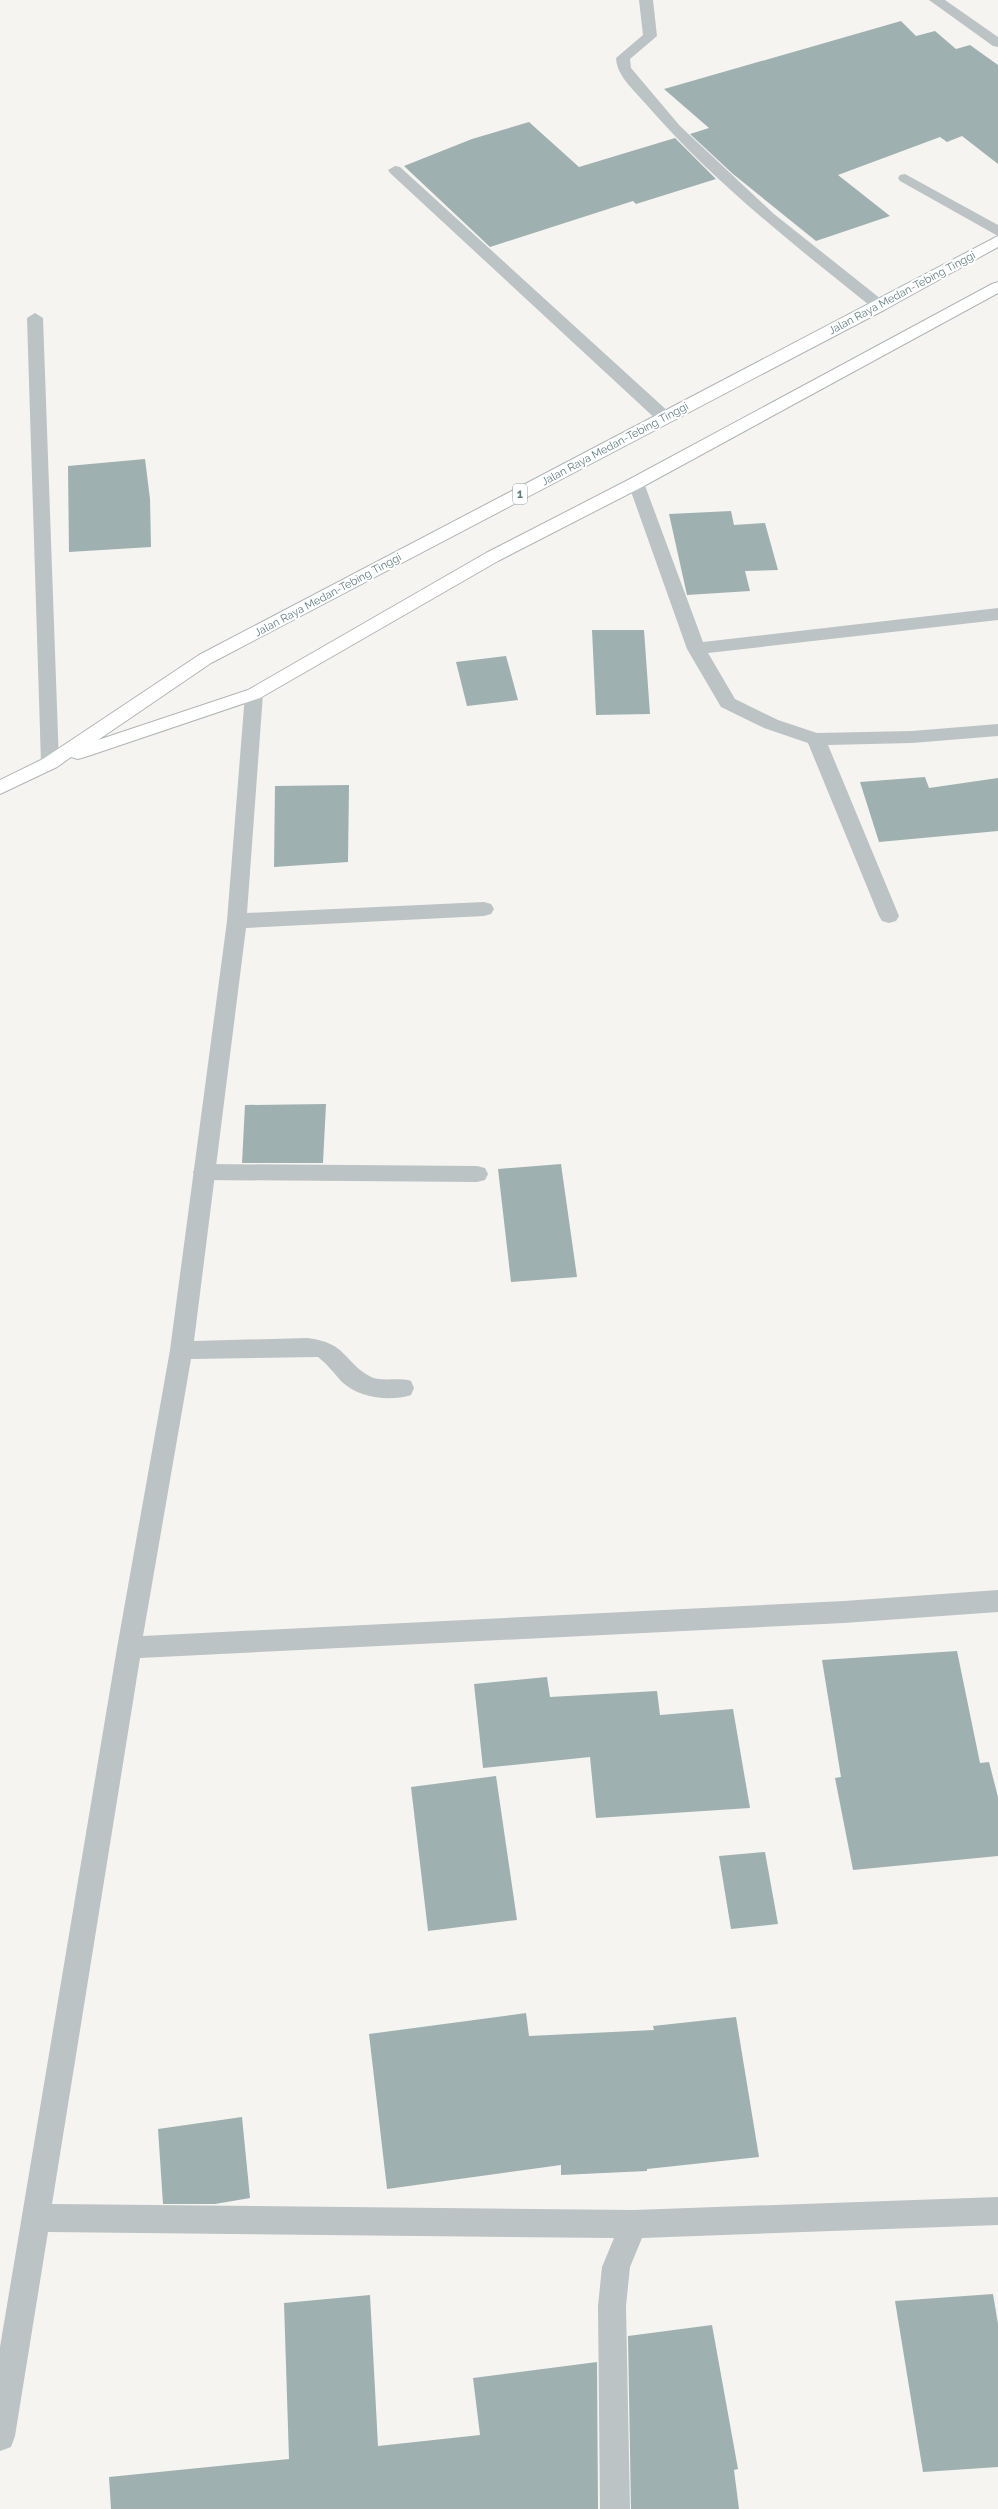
<svg xmlns="http://www.w3.org/2000/svg" width="998" height="2509" font-family="Raleway,sans-serif">
  <style>
    .building { fill: #9fb0b0 }
    .lines { fill: none; stroke-linecap: round; stroke-linejoin: round }
    .highway-casing { stroke: #aeb6b7; stroke-width: 2 }
    .lane { fill: #bbc3c4; fill-rule: evenodd }
    .street { fill: #bbc3c4; fill-rule: evenodd }
    .highway { fill: #fff; fill-rule: evenodd }
    .labels { text-anchor: middle; dominant-baseline: central; stroke-width: 4; stroke-linejoin: round; paint-order: stroke }
    .far-street-label { font-size: 11px; fill: #5e7b7e; stroke: #fff }
    .shield { fill: #fff; stroke: #8ea3a5; stroke-width: 1 }
    .shield-label { font-size: 12px; font-weight: bold; fill: #5e7b7e }
  </style>
  <rect width="100%" height="100%" fill="#f5f4f1"/>
  <path class="building" d="M901 21 916 36 935 31 956 49 970 45 998 65V164L962 136 947 142 940 137 838 175 890 216 816 241 733 174 690 134 709 128 664 89Z
    M529 122 579 167 675 138 716 179 636 204 633 201 490 247 404 166 472 139Z
    M145 459 150 499 151 547 69 552 68 466Z
    M731 511 734 525 765 523 778 570 745 571 750 591 687 595 669 514Z
    M592 630H644L650 714 596 715Z
    M506 656 518 700 467 706 456 662Z
    M925 777 929 788 998 778V831L879 842 860 782Z
    M349 785 348 862 274 867 275 786Z
    M326 1104 323 1163H242L245 1105Z
    M561 1164 577 1277 511 1282 498 1169Z
    M957 1651 980 1763 989 1762 998 1797V1856L853 1870 835 1778 841 1777 822 1660Z
    M547 1677 550 1697 657 1691 660 1715 733 1709 750 1808 596 1818 590 1757 483 1768 474 1684Z
    M496 1776 517 1920 428 1931 411 1787Z
    M765 1852 778 1924 731 1929 719 1856Z
    M526 2013 529 2036 654 2030 653 2026 736 2017 759 2157 647 2169V2171L561 2175V2165L387 2189 369 2034Z
    M242 2117 250 2198 215 2204H163L158 2129Z
    M993 2294 998 2324V2467L923 2472 895 2301Z
    M370 2295 378 2446 480 2435 473 2378 597 2362 598 2509H111L109 2477 289 2459 284 2303Z
    M712 2325 738 2469 734 2470 739 2509H631L628 2336Z"/>
  <g class="lines">
    <g class="highway-casing">
      <path id="highway" d="M998 236V247L886 309 211 663 98 740 248 690 486 553 630 479 992 284 998 282V293L642 487 498 561 260 698 85 757 78 759 71 757 57 767 0 794V780L43 759 199 655Z"/>
    </g>
    <path class="lane" d="M204 1164 477 1166 485 1168 488 1174 485 1180 477 1182 204 1180 196 1178 193 1172 196 1166Z"/>
    <path class="street" d="M639 0H653L657 36 630 59 631 68 680 126 774 214 886 303 888 306 886 309H874C794 245 712 181 645 103 633 89 617 76 616 58L643 35Z
      M929 0H945L998 37V47L993 46Z
      M395 166 400 167 671 414 673 418 671 422H659L390 173 388 170Z
      M905 174 998 225V236L900 181 898 178 900 175Z
      M35 313 43 318 59 763 57 767 50 769 43 767 41 763 27 318Z
      M636 478 642 479 644 483 703 642 998 608V620L708 653 735 699 778 720 817 733 912 731 998 724V736L912 743 828 745 899 916 896 921 889 923 882 921 879 916 808 743 764 728 721 707 687 649 628 483 630 479Z
      M254 688 260 690 263 694 247 913 484 902 491 904 494 909 491 914 484 916 246 928 194 1341 307 1338C348 1343 342 1361 371 1377 382 1382 399 1377 411 1381L414 1388 411 1395C390 1402 359 1398 342 1382 334 1373 328 1365 318 1357L191 1359 143 1636 844 1601 998 1590V1612L844 1623 140 1658 52 2204 634 2210 998 2197V2225L642 2238 630 2267 626 2306 630 2509H600L598 2306 602 2267 614 2238 48 2232 15 2436 11 2447 0 2451V2347L117 1648 170 1350 227 921 245 694 248 690Z"/>
    <use href="#highway" class="highway"/>
  </g>
  <g class="labels">
    <g class="far-street-label">
      <text transform="translate(902 293) rotate(-28)">Jalan Raya Medan-Tebing Tinggi</text>
      <text transform="translate(615 444) rotate(-28)">Jalan Raya Medan-Tebing Tinggi</text>
      <text transform="translate(328 595) rotate(-28)">Jalan Raya Medan-Tebing Tinggi</text>
    </g>
    <rect class="shield" x="513" y="484" width="14" height="20" rx="3"/>
    <g class="shield-label">
      <text x="520" y="494">1</text>
    </g>
  </g>
</svg>
